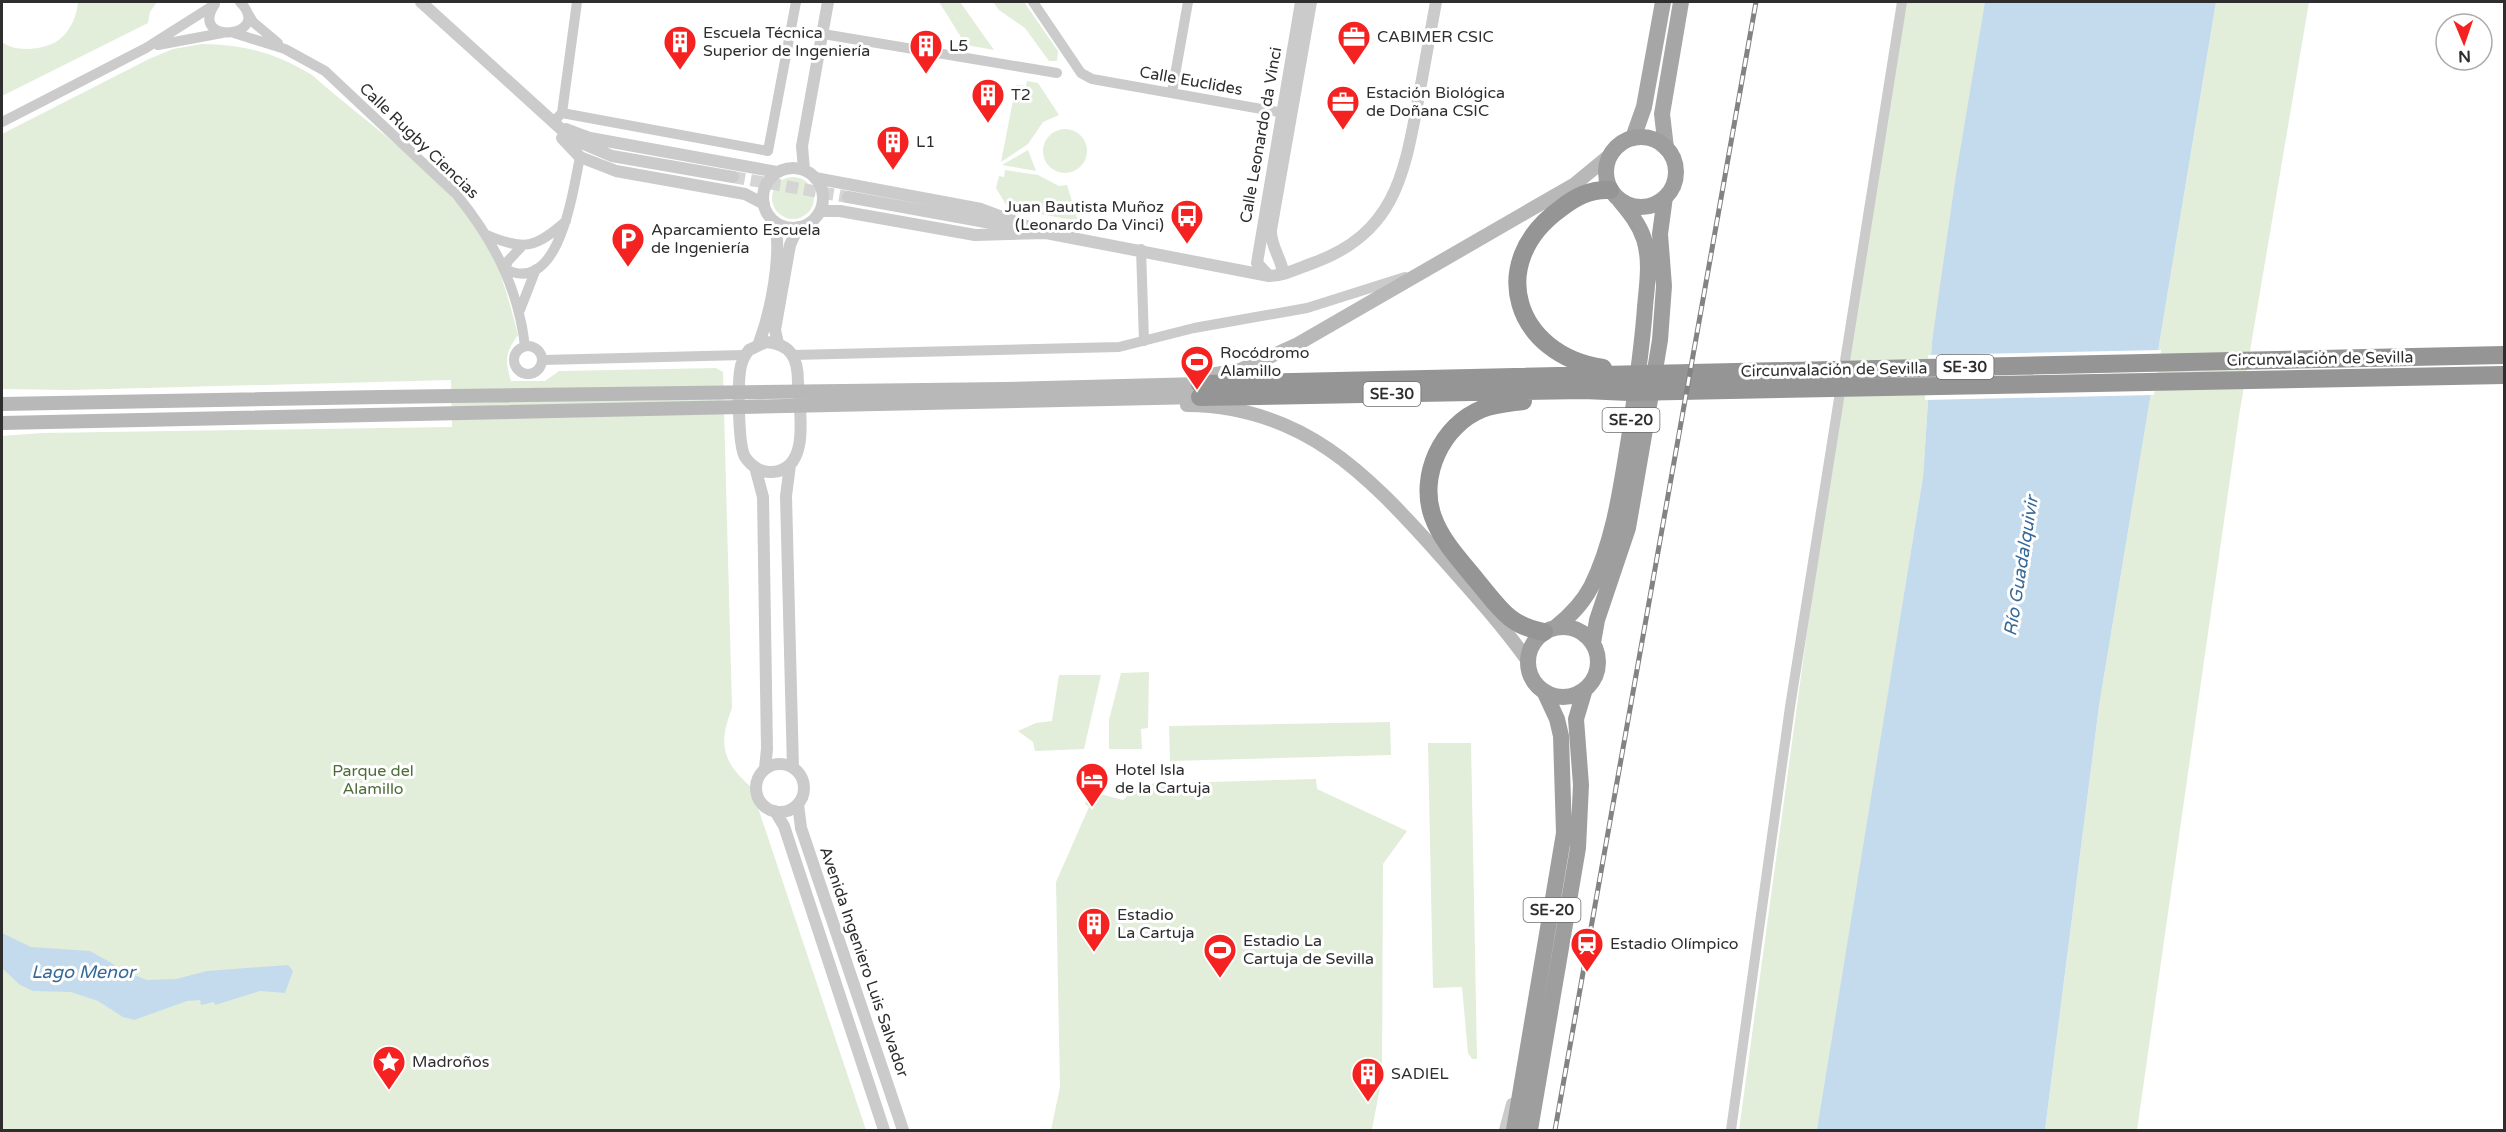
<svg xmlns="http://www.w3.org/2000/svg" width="2506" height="1132" font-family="'Varela Round',sans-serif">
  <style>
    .green { fill: #e2edda }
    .water { fill: #c4dbee }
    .pier { fill: #fff }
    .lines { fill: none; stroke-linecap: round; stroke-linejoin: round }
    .tertiary-tunnel { stroke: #d5d5d5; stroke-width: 12; stroke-dasharray: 12 6; stroke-linecap: butt }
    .minor { stroke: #cbcbcb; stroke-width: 10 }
    .tertiary { stroke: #cbcbcb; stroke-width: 12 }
    .secondary { stroke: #b8b8b8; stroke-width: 14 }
    .primary { stroke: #a6a6a6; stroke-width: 16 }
    .trunk { stroke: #9e9e9e; stroke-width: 16 }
    .motorway { stroke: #959595; stroke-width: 18 }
    .rail-casing { stroke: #838383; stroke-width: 5 }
    .rail { stroke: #fff; stroke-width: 3; stroke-dasharray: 9; stroke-linecap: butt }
    .labels { text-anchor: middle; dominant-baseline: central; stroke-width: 6; stroke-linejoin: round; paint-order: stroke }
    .shield { fill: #fff; stroke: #6d6d6d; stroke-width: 1.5 }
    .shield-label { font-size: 15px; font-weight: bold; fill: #2e2e2e }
    .poi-label { font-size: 16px; fill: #2e2e2e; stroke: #fff; text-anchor: start }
    .street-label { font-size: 16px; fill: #2e2e2e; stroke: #fff }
    .park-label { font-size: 16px; fill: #4c6d37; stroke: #fff }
    .water-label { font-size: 18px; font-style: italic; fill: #356997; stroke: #fff }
  </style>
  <rect width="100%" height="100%" fill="#fff"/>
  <path class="green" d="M78 2H157L150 12 148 23 2 96V42C15 53 47 50 60 39 71 30 77 15 78 2Z
    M939 2H960L994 50 966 45Z
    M993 2H1024L1058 51 1057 61H1049L1025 28 999 10Z
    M1902 2H1987L1932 341 1923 477 1818 1130H1739L1846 347Z
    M2216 2H2309L2239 416 2137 1130H2045L2099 706Z
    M202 44C246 45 274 52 312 75 369 126 445 174 484 240 501 268 510 304 518 335 505 353 505 360 511 381H545L559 371 716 368 723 372 732 708C718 745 722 761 751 787L866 1130H2V436L42 433 452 427 451 380 70 390 2 389V134L149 59 173 49Z
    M1027 81 1038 83 1059 115 1043 122 1028 144 1001 162 1016 85 1026 86Z
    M1043 151a22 22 0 1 1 44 0a22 22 0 1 1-44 0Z
    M1028 150 1036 171 1002 165Z
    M1005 170 1038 175 1059 186 1067 185 1078 221 1008 208 996 188 999 176 1004 177Z
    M772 198a21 21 0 1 1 42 0a21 21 0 1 1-42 0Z
    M1149 672 1148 728 1141 729 1142 749H1109V720L1121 673Z
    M1059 675H1101L1084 749 1035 751 1033 742 1018 731 1036 723 1052 721Z
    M1390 722 1391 755 1170 761 1169 726Z
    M1428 743H1471L1477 1059H1472L1468 1053 1462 987 1433 988Z
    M1316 779 1317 789 1407 831 1383 864 1382 1076 1372 1130H1051L1060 1087 1056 882 1089 807 1085 804 1089 791 1123 800 1140 784Z"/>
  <path class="water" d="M1985 2H2216L2099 706 2045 1130H1817L1923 477 1932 341 1956 175Z
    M2 933 31 947 90 951 129 973 147 980 176 979 207 971 288 965 293 971 285 993 260 991 215 1005 214 1002 201 1005 200 1000 187 1001 134 1020 123 1017 98 1001 71 992 33 991 20 985 2 968Z"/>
  <path class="pier" d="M2161 350 2154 395 1925 400 1928 355Z"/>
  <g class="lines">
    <path class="tertiary-tunnel" d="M733 177 848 197"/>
    <path class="minor" d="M1033 2 1081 73 1092 79 1290 114
      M215 4C187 46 275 38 240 2
      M247 12 253 22 278 43
      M234 33 285 49 325 71 456 194C493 239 518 287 525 346
      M823 34 1057 73
      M158 45 222 33
      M1172 92 1188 2
      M562 113 768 151 796 2
      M557 118 562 113 577 2
      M2 122 146 48 214 5
      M487 235C524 251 536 248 566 221
      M522 246 508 261 505 269C560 297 573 189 580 157
      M1141 249 1144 341
      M520 310 536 269
      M514 360a14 14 0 1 1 28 0a14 14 0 1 1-28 0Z
      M793 355 1119 347 1194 328 1307 308 1405 277
      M543 360 744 355
      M1731 1130 1790 707 1902 2"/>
    <path class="tertiary" d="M421 2 572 139 612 156 733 177
      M566 129 590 138 777 172
      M562 138 580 157 616 171 745 194 764 204
      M763 198a30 30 0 1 1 60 0a30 30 0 1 1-60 0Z
      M804 170 802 146 828 2
      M815 178 981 209 1040 231
      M848 197 1013 227
      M820 211H840L975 235 1046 233 1269 276C1284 276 1299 268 1313 263 1394 234 1404 176 1418 101 1424 68 1430 35 1436 2
      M1282 274C1285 264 1270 247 1271 230L1311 2
      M1269 276 1257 263 1301 2
      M766 342C791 344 798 358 798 382 799 408 812 470 772 472 761 473 751 466 745 457 738 445 738 387 740 371 741 363 744 356 749 350Z
      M759 343C771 311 782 256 775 222
      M778 343 775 330 790 245 798 227
      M790 465 786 496 793 768
      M755 467 763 497 767 749 765 768
      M756 788a24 24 0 1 1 48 0a24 24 0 1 1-48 0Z
      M798 804 801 828 903 1130
      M775 811 784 826 884 1130
      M1505 1130 1512 1104"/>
    <path class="secondary" d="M1198 377 1240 370 1296 345 1575 184 1609 156
      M2 404 381 397 1004 389 1200 384
      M1187 405C1302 406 1366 473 1437 552 1468 587 1500 622 1528 661
      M2 423 1200 397"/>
    <path class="primary" d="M1633 138 1644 107 1663 2
      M1666 148 1662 114 1681 2"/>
    <path class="trunk" d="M1606 172a35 35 0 1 1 70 0a35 35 0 1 1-70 0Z
      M1528 662a35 35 0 1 1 70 0a35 35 0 1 1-70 0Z
      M1556 627C1571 615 1582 604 1591 587 1614 541 1621 487 1629 438 1635 394 1642 351 1645 307 1647 284 1651 261 1644 239 1639 224 1630 213 1620 201
      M1593 643 1597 620 1628 528 1646 424 1660 340 1664 286 1660 234 1665 197
      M1514 1130 1564 833 1561 736 1557 719 1544 691
      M1530 1130 1578 848 1581 785 1576 719 1585 689"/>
    <path class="motorway" d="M1603 368C1515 355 1485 263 1560 209 1575 197 1590 189 1610 190
      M1200 384 2504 355
      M1200 397 1584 390 1629 392 2504 375
      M1523 401C1509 403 1494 404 1482 409 1442 425 1418 476 1433 517 1442 542 1461 561 1477 581 1499 607 1509 626 1544 632"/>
    <g class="rail-casing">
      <path id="rail" d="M1555 1130 1756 2"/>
    </g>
    <use href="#rail" class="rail"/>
  </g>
  <defs>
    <g id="office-pin" transform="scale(1.725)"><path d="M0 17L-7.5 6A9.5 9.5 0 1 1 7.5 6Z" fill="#f42220" stroke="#fff"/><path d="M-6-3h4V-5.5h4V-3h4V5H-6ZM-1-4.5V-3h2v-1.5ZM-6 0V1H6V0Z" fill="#fff"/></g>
    <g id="building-pin" transform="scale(1.725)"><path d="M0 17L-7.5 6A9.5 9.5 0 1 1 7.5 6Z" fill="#f42220" stroke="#fff"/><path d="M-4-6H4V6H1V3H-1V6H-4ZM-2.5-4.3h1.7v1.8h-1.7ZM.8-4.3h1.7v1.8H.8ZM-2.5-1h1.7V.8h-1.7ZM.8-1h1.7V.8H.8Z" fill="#fff"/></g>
    <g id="bus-pin" transform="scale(1.725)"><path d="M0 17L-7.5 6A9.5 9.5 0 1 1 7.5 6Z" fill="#f42220" stroke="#fff"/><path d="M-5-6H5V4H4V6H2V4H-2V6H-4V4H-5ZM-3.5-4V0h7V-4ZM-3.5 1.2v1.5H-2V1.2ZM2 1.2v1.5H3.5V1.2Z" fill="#fff"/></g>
    <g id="parking-pin" transform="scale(1.725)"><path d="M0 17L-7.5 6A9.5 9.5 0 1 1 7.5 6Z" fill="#f42220" stroke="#fff"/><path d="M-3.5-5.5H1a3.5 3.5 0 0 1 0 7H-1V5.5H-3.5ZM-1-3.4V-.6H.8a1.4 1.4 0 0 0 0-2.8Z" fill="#fff"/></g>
    <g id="stadium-pin" transform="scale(1.725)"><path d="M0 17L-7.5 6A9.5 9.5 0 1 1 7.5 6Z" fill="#f42220" stroke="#fff"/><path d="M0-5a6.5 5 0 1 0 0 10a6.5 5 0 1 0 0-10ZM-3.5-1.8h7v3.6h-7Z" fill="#fff"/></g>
    <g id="hotel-pin" transform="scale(1.725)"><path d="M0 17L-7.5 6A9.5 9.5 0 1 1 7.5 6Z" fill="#f42220" stroke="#fff"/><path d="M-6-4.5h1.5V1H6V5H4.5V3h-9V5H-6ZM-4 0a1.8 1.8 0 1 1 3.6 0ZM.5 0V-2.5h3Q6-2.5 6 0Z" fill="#fff"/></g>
    <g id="station-pin" transform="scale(1.725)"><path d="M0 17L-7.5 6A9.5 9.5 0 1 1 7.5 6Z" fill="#f42220" stroke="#fff"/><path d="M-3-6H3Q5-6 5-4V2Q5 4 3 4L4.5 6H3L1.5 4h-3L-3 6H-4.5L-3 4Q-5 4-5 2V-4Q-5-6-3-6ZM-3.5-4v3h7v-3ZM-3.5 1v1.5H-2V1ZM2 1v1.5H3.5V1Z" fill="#fff"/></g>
    <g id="sight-pin" transform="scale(1.725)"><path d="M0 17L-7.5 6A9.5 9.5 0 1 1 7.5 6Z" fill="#f42220" stroke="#fff"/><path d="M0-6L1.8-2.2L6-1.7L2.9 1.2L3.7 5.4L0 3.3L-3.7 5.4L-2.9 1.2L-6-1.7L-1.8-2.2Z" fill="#fff"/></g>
  </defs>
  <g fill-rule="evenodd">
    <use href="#office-pin" x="1354" y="37"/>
    <use href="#building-pin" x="680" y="42"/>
    <use href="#building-pin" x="926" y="46"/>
    <use href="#building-pin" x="988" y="95"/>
    <use href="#office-pin" x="1343" y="102"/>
    <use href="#building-pin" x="893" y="142"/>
    <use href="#bus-pin" x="1187" y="216"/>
    <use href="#parking-pin" x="628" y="239"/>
    <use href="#stadium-pin" x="1197" y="362"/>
    <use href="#hotel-pin" x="1092" y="779"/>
    <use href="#building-pin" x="1094" y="924"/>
    <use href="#station-pin" x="1587" y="944"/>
    <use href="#stadium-pin" x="1220" y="950"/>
    <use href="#sight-pin" x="389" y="1062"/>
    <use href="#building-pin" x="1368" y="1074"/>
  </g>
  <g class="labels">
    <g class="shield">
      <rect x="1936.5" y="355" width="57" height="24" rx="4.5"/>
      <rect x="1363.5" y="382" width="57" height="24" rx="4.5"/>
      <rect x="1602.5" y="408" width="57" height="24" rx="4.5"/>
      <rect x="1523.5" y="898" width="57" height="24" rx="4.5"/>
    </g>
    <g class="shield-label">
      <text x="1965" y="367">SE-30</text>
      <text x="1392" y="394">SE-30</text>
      <text x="1631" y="420">SE-20</text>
      <text x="1552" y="910">SE-20</text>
    </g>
    <g class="poi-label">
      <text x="703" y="33">Escuela Técnica<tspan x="703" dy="18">Superior de Ingeniería</tspan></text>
      <text x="1377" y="37">CABIMER CSIC</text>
      <text x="949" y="46">L5</text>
      <text x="1366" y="93">Estación Biológica<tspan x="1366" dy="18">de Doñana CSIC</tspan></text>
      <text x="1011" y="95">T2</text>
      <text x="916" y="142">L1</text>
      <text x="1164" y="207" text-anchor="end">Juan Bautista Muñoz<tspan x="1164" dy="18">(Leonardo Da Vinci)</tspan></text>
      <text x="651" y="230">Aparcamiento Escuela<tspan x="651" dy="18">de Ingeniería</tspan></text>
      <text x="1220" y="353">Rocódromo<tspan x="1220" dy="18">Alamillo</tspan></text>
      <text x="1115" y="770">Hotel Isla<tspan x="1115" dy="18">de la Cartuja</tspan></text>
      <text x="1117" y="915">Estadio<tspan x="1117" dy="18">La Cartuja</tspan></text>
      <text x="1243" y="941">Estadio La<tspan x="1243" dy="18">Cartuja de Sevilla</tspan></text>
      <text x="1610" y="944">Estadio Olímpico</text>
      <text x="412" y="1062">Madroños</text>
      <text x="1391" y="1074">SADIEL</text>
    </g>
    <g class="street-label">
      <text transform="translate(1191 81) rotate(10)">Calle Euclides</text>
      <text transform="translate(1261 135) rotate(-80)">Calle Leonardo da Vinci</text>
      <text transform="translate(419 141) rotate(44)">Calle Rugby Ciencias</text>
      <text transform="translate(2320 359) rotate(-1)">Circunvalación de Sevilla</text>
      <text transform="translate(1834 370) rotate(-1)">Circunvalación de Sevilla</text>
      <text transform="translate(864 962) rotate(71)">Avenida Ingeniero Luis Salvador</text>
    </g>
    <g class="park-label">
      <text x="373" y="771">Parque del<tspan x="373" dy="18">Alamillo</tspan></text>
    </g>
    <g class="water-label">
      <text transform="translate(2021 566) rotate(-81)">Río Guadalquivir</text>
      <text x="83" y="972">Lago Menor</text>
    </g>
  </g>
  <rect width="2506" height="1132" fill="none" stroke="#2e2e2e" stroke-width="6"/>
  <g transform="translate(2464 42) rotate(178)"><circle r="28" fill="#ffffff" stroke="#ababab" stroke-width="1.5"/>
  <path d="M0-4.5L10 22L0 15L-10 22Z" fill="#f42220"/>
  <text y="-9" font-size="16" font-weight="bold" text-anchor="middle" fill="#2e2e2e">N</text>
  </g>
</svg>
